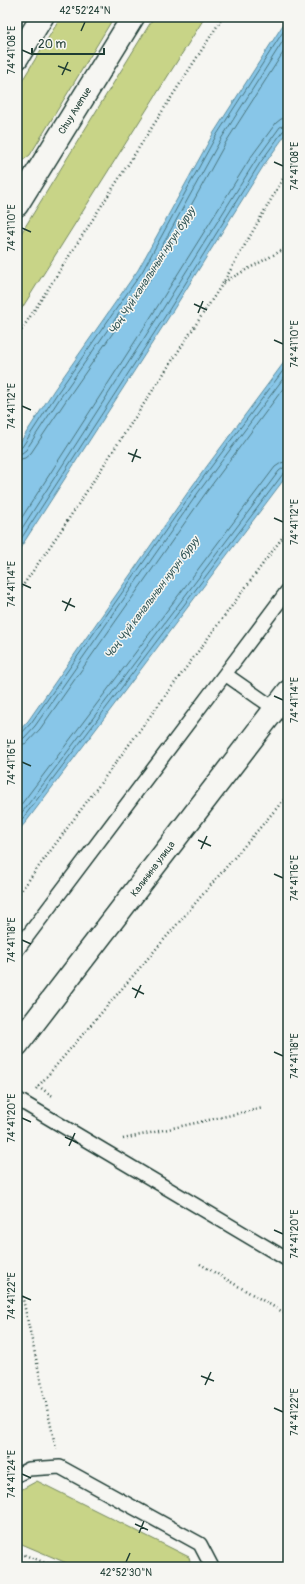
<svg xmlns="http://www.w3.org/2000/svg" width="305" height="1584" font-family="Pangolin,sans-serif">
  <style>
    .green { fill: #c8d487; stroke: #74885e }
    .water { fill: #88c6e8; stroke: #5e8fa0 }
    .lines { fill: none; stroke-linecap: round; stroke-linejoin: round }
    .shore { stroke: #49747c; stroke-width: 1 }
    .service-casing { stroke: #1f3d34; stroke-width: 16 }
    .secondary-casing { stroke: #1f3d34; stroke-width: 25 }
    .path { stroke: #1f3d34; stroke-width: 2.5; stroke-dasharray: 1 3; stroke-linecap: butt }
    .service { stroke: #f6f6f2; stroke-width: 13 }
    .secondary { stroke: #f6f6f2; stroke-width: 22 }
    .ticks { fill: none; stroke: #1f3d34; stroke-width: 1.5 }
    .labels { text-anchor: middle; dominant-baseline: central; stroke-width: 3; stroke-linejoin: round; paint-order: stroke }
    .street-label { font-size: 10px; fill: #1f3d34; stroke: #f6f6f2 }
    .water-label { font-size: 11px; font-style: italic; fill: #345858; stroke: #f6f6f2 }
    .neatline { fill: none; stroke: #1f3d34; stroke-width: 1.5 }
    .ticks-label { font-size: 10px; text-anchor: middle; fill: #1f3d34 }
  </style>
  <rect width="100%" height="100%" fill="#f6f6f2"/>
  <filter id="ink" filterUnits="userSpaceOnUse"><feTurbulence type="fractalNoise" baseFrequency=".025" numOctaves="2"/><feDisplacementMap in="SourceGraphic" scale="8" xChannelSelector="R" yChannelSelector="G"/><feConvolveMatrix kernelMatrix="1 2 1 2 8 2 1 2 1" color-interpolation-filters="sRGB"/></filter>
  <g filter="url(#ink)">
    <path class="green" d="M61 17H114L30 155 22 161 17 162V89Z
      M154 17H205L17 316V240Z
      M37 1481 189 1557 191 1567H76L17 1542V1492Z"/>
    <path class="water" d="M288 17V131L264 165 167 320 17 553V447L54 390 138 270 213 134Z
      M288 357V474L26 822 17 832V733L28 721 193 485Z"/>
    <g class="lines">
      <path class="shore" d="M17 449 22 447 58 392 142 272 216 136 288 24
        M17 454 22 453 26 450 62 395 146 275 221 139 288 33
        M17 460 25 458 31 453 67 399 151 278 226 142 288 45
        M17 525 154 312 251 157 276 123 281 119 288 118
        M17 536 159 315 256 160 280 127 288 124
        M17 545 164 318 260 163 283 131 288 129
        M17 735 21 734 31 723 196 487 288 364
        M17 740 24 738 35 726 200 490 288 372
        M17 746 27 743 40 729 205 494 288 382
        M17 810 275 467 281 463 288 461
        M17 819 279 471 283 468 288 467
        M17 826 283 474 288 472"/>
      <g class="service-casing">
        <path id="service" d="M225 674 288 590
          M17 950 225 674 275 709
          M17 1099 288 1260
          M17 1475 29 1469 60 1467 200 1544 212 1567"/>
      </g>
      <g class="secondary-casing">
        <path id="secondary" d="M17 58 42 17
          M17 205 133 17
          M17 1045 288 692"/>
      </g>
      <path class="path" d="M224 282 288 247
        M17 337 223 17
        M17 594 62 529 223 283 288 170
        M17 896 288 530
        M38 1086 54 1097
        M36 1089 288 795
        M123 1139 263 1108
        M200 1264 288 1315
        M17 1291 22 1295 56 1449
        M17 1552 56 1567"/>
      <use href="#service" class="service"/>
      <use href="#secondary" class="secondary"/>
    </g>
  </g>
  <path class="ticks" d="M81 31 85 22M22 50 31 54M58 66 71 71M62 75 68 62M274 162 283 166M22 228 31 232M194 304 207 310M198 313 203 301M274 340 283 344M22 406 31 410M128 453 141 458M132 462 137 449M274 518 283 522M22 584 31 588M62 601 75 607M65 611 71 598M274 696 283 700M22 762 31 766M198 840 211 846M201 849 207 836M274 874 283 878M22 940 31 944M132 988 144 994M135 998 141 985M274 1052 283 1056M22 1118 31 1122M65 1137 78 1143M69 1146 75 1133M274 1230 283 1234M22 1296 31 1300M201 1376 214 1381M205 1385 211 1372M274 1408 283 1412M22 1474 31 1478M135 1524 148 1530M139 1533 144 1521M126 1562 130 1553"/>
  <g class="labels">
    <g class="street-label">
      <text transform="translate(75 111) rotate(-58)">Chuy Avenue</text>
      <text transform="translate(153 869) rotate(-53)">Калинина улица</text>
    </g>
    <g class="water-label">
      <text transform="translate(152 271) rotate(-57)">Чоң Чүй каналынын нугун буруу</text>
      <text transform="translate(152 598) rotate(-53)">Чоң Чүй каналынын нугун буруу</text>
    </g>
  </g>
  <rect width="305" height="1584" fill="none" stroke="#f6f6f2" stroke-width="44"/>
  <path d="M32 48v6h72v-6" fill="none" stroke="#1f3d34" stroke-width="2"/>
  <text x="38" y="48" font-size="12" fill="#1f3d34" stroke="#f6f6f2" stroke-width="3" paint-order="stroke">20 m</text>
  <rect x="22" y="22" width="261" height="1540" class="neatline"/>
  <g class="ticks-label">
    <text x="85" y="14">42°52'24"N</text>
    <text transform="translate(11 50) rotate(-90)" y="4">74°41'08"E</text>
    <text transform="translate(294 166) rotate(-90)" y="4">74°41'08"E</text>
    <text transform="translate(11 228) rotate(-90)" y="4">74°41'10"E</text>
    <text transform="translate(294 344) rotate(-90)" y="4">74°41'10"E</text>
    <text transform="translate(11 406) rotate(-90)" y="4">74°41'12"E</text>
    <text transform="translate(294 522) rotate(-90)" y="4">74°41'12"E</text>
    <text transform="translate(11 584) rotate(-90)" y="4">74°41'14"E</text>
    <text transform="translate(294 700) rotate(-90)" y="4">74°41'14"E</text>
    <text transform="translate(11 762) rotate(-90)" y="4">74°41'16"E</text>
    <text transform="translate(294 878) rotate(-90)" y="4">74°41'16"E</text>
    <text transform="translate(11 940) rotate(-90)" y="4">74°41'18"E</text>
    <text transform="translate(294 1056) rotate(-90)" y="4">74°41'18"E</text>
    <text transform="translate(11 1118) rotate(-90)" y="4">74°41'20"E</text>
    <text transform="translate(294 1234) rotate(-90)" y="4">74°41'20"E</text>
    <text transform="translate(11 1296) rotate(-90)" y="4">74°41'22"E</text>
    <text transform="translate(294 1412) rotate(-90)" y="4">74°41'22"E</text>
    <text transform="translate(11 1474) rotate(-90)" y="4">74°41'24"E</text>
    <text x="126" y="1576">42°52'30"N</text>
  </g>
</svg>
